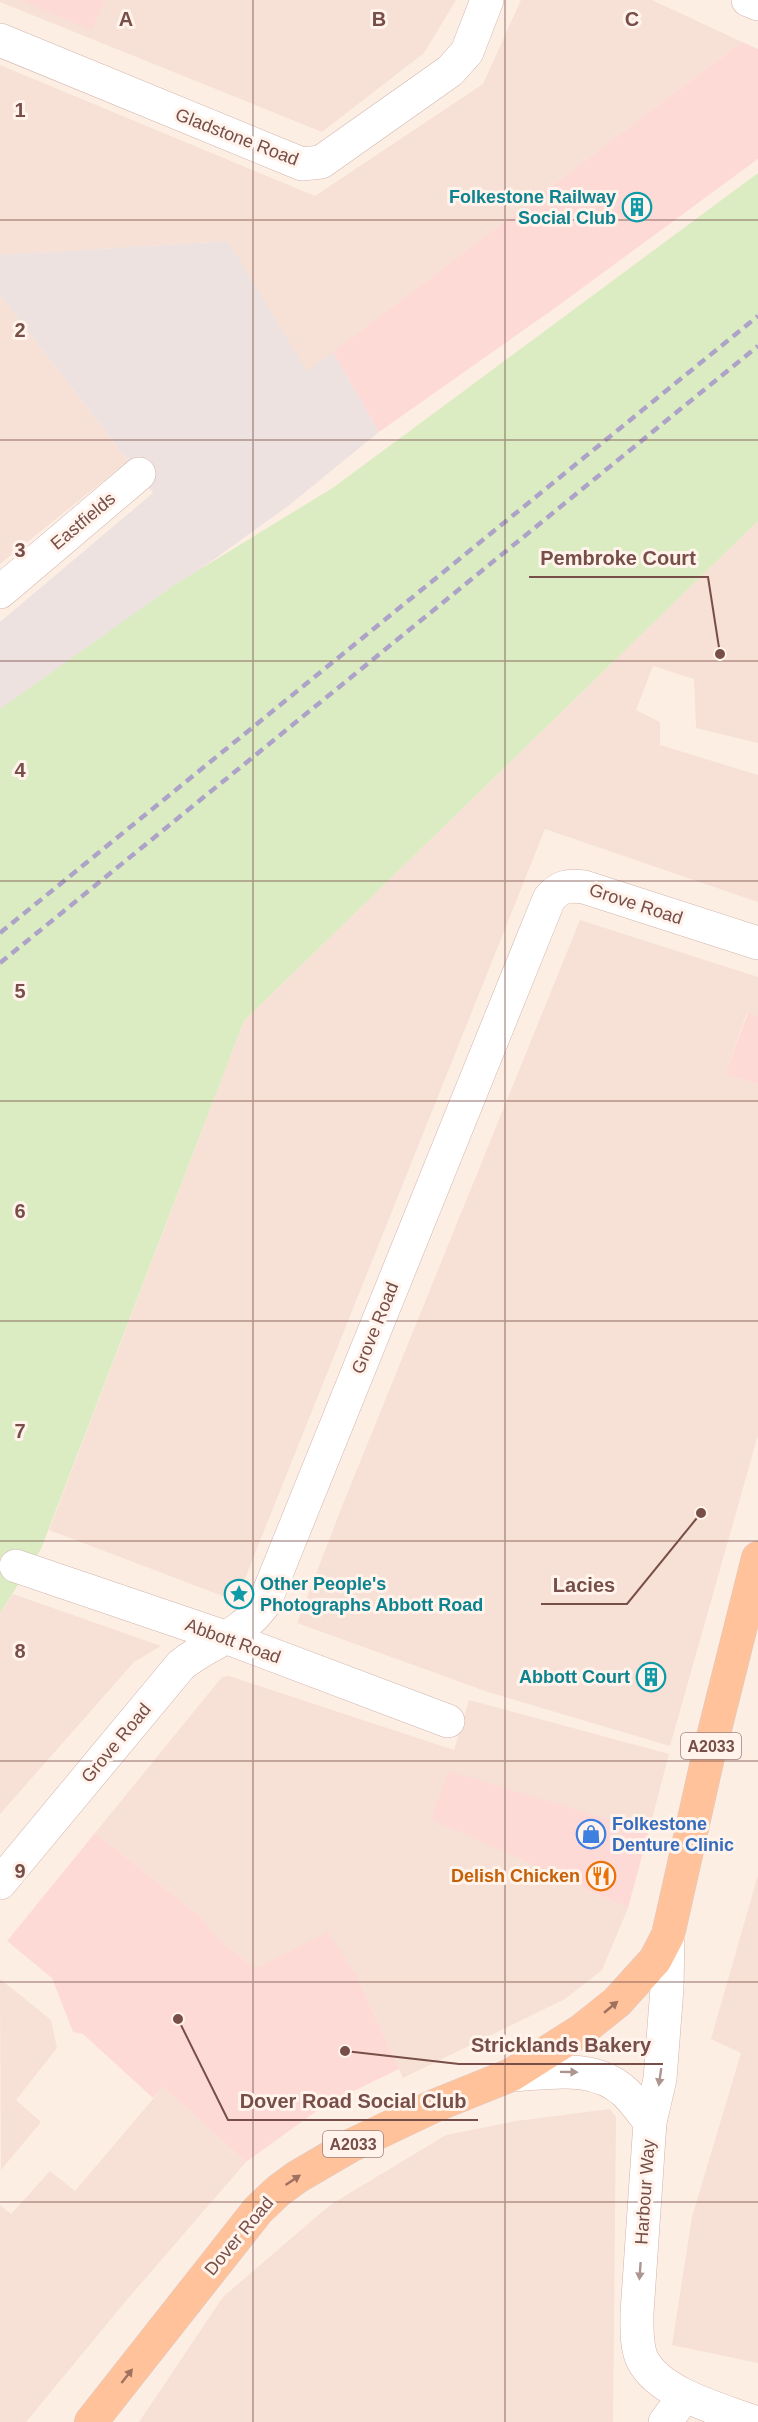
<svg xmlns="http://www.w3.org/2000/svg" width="758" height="2422" font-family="Arial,sans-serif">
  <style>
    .residential { fill: #f7e0d5 }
    .commercial { fill: #fedad7 }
    .industrial { fill: #ede2df }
    .green { fill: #dcecc2 }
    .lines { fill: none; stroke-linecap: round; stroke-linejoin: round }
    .street-casing { stroke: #d1b5ac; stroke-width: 34 }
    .secondary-casing { stroke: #d5b3aa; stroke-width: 34 }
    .primary-casing { stroke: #d9cdcc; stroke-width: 34 }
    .street { stroke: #fff; stroke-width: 33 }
    .secondary { stroke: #fff; stroke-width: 33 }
    .primary { stroke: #ffc29a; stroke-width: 33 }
    .rail { stroke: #ada2c8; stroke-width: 4.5; stroke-dasharray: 9 6; stroke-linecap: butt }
    .oneway { fill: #a07161 }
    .oneway2 { fill: #ad9591 }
    .grid { fill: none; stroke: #774e48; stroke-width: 1.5; stroke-opacity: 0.55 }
    .labels { text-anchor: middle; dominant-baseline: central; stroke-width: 6; stroke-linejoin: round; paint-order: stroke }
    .shield { fill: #fff3eb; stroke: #a08079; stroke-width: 1.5 }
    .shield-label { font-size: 16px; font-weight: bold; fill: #774e48 }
    .street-label { font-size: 18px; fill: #774e48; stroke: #fff3eb }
    .culture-label { font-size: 18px; font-weight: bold; fill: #0d838f; stroke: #fff3eb; text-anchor: end }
    .shop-label { font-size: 18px; font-weight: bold; fill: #366cbe; stroke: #fff3eb; text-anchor: start }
    .food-label { font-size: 18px; font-weight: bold; fill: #c56008; stroke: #fff3eb; text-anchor: end }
    .grid-label { font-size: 20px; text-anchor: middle; font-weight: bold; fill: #774e48; stroke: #fff3eb; stroke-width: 6; stroke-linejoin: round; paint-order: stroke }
    .leader { fill: none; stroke: #774e48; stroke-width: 2 }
    .callout-dot { fill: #774e48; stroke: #fff3eb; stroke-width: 2 }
    .callout-label { font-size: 20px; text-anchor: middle; font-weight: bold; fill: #774e48; stroke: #fff3eb; stroke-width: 6; stroke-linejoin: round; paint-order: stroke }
  </style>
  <rect width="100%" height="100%" fill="#fdeee4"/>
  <path class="residential" d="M0 0H456L424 53 322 132 0 2Z
    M521 0H652L742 42 307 372 228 241 0 255V65L315 196 483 84Z
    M0 295 128 461 0 564Z
    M758 521V743L696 728 694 679 653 666 636 710 660 722V745L758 775V902L545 829 236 1601 49 1530 244 1021Z
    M580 920 758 977V1016L747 1013 725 1074 758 1084V1435L670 1746 488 1692 297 1623 343 1504Z
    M13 1594 161 1646 134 1662 0 1814V1613Z
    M229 1676 454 1750 469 1700 669 1754 649 1830 590 1814 432 1819 628 1908 602 1970 565 1999 403 2078 357 1977 253 1967 216 1937 200 1916 95 1833 222 1677Z
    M758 1875V2363L672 2345 692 2217 741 2053 711 2039Z
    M0 1979 51 2020 57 2048 16 2100 41 2122 1 2170Z
    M163 2087 246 2162 125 2302 26 2422H0V2205L11 2214 50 2171 75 2191Z
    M610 2109 616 2117 613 2422H139L223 2297 330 2205 446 2135 516 2121Z"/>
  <path class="commercial" d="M20 0H105L92 30Z
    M742 42 758 49V159L555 308 379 432 333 352Z
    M748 1013 758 1016V1084L725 1074Z
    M449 1771 590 1814 649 1830 628 1908 431 1819Z
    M95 1833 200 1916 216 1937 253 1967H260L328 1932 357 1977 399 2069 325 2105 246 2162 163 2087 153 2098 83 2034 73 2032 52 1978 7 1941Z"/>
  <path class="industrial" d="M228 241 307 371 333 352 379 432 288 506 0 714V622L153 493 0 295V255Z"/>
  <path class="green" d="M758 173V521L244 1021 41 1549 0 1613V709L176 584 334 487Z"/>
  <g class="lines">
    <g class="street-casing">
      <path id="street" d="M0 40 302 164 321 162 450 71 467 52 487 0
        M0 592 139 474
        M16 1566 228 1638 448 1721
        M0 1883 181 1665C212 1640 238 1639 264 1604L549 899C560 886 567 885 584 887L758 943
        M665 2422 685 2396"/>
    </g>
    <g class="secondary-casing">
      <path id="secondary" d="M748 0 758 4
        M668 1935 667 1988 660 2079 650 2122 637 2313C637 2328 636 2345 642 2359 659 2394 720 2409 754 2422
        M511 2075C550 2073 595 2063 626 2093 635 2102 642 2112 650 2122"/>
    </g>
    <g class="primary-casing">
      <path id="primary" d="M91 2422 258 2210 278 2191 297 2177 350 2146 434 2106 511 2075 582 2030 617 2002 655 1960 668 1935 708 1757 758 1558"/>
    </g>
    <use href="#street" class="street"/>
    <use href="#secondary" class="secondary"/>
    <use href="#primary" class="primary"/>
    <path class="rail" d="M0 933 758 316
      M0 963 758 346"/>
  </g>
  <defs><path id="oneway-solid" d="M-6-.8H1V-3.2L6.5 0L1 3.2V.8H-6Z" transform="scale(1.5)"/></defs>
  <g class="oneway">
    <use href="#oneway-solid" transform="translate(611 2007) rotate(-40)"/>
    <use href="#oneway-solid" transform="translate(293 2180) rotate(-34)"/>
    <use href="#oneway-solid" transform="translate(127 2376) rotate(-52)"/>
  </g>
  <g class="oneway2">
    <use href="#oneway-solid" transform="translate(569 2072) rotate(1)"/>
    <use href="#oneway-solid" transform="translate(660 2077) rotate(98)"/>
    <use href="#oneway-solid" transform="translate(640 2271) rotate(94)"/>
  </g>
  <path class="grid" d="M253 0V2422M505 0V2422M0 220H758M0 440H758M0 661H758M0 881H758M0 1101H758M0 1321H758M0 1541H758M0 1761H758M0 1982H758M0 2202H758"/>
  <defs>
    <g id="building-ring" transform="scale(1.5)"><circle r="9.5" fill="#fff3eb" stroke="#0f9aa8" stroke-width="1.5"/><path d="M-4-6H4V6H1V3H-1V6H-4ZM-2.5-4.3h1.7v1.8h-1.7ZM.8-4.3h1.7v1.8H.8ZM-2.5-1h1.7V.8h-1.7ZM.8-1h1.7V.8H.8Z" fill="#0f9aa8"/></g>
    <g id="sight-ring" transform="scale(1.5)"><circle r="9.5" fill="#fff3eb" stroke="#0f9aa8" stroke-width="1.5"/><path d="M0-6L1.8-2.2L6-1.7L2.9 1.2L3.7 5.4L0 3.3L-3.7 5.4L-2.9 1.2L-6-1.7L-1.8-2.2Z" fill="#0f9aa8"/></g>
    <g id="shop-ring" transform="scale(1.5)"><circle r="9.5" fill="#fff3eb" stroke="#3f7fe0" stroke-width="1.5"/><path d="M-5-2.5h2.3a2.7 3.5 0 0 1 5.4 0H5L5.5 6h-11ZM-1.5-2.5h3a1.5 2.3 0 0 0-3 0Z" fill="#3f7fe0"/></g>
    <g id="restaurant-ring" transform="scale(1.5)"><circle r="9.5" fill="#fff3eb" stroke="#e8710a" stroke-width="1.5"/><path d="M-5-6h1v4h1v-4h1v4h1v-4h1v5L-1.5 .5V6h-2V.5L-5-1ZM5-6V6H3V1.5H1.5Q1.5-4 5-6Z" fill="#e8710a"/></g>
  </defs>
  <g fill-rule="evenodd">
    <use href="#building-ring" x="637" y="207"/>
    <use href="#sight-ring" x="239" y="1594"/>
    <use href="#building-ring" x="651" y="1677"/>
    <use href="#shop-ring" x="591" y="1834"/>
    <use href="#restaurant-ring" x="601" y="1876"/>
  </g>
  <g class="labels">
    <g class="shield">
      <rect x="681" y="1733" width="60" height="26" rx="4.5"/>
      <rect x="323" y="2131" width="60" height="26" rx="4.5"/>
    </g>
    <g class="shield-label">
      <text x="711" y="1746">A2033</text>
      <text x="353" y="2144">A2033</text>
    </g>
    <g class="street-label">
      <text transform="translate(237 137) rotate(21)">Gladstone Road</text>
      <text transform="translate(83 521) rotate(-40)">Eastfields</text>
      <text transform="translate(636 904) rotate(18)">Grove Road</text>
      <text transform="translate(375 1328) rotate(-68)">Grove Road</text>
      <text transform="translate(233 1641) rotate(20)">Abbott Road</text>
      <text transform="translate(116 1743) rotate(-50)">Grove Road</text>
      <text transform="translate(645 2192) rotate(-86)">Harbour Way</text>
      <text transform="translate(239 2236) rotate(-50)">Dover Road</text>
    </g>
    <g class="culture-label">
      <text x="616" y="197">Folkestone Railway<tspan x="616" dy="21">Social Club</tspan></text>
      <text x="260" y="1584" text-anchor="start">Other People's<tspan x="260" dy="21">Photographs Abbott Road</tspan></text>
      <text x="630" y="1677">Abbott Court</text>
    </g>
    <g class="shop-label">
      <text x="612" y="1824">Folkestone<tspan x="612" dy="21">Denture Clinic</tspan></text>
    </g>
    <g class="food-label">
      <text x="580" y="1876">Delish Chicken</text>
    </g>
  </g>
  <g class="grid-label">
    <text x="126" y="26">A</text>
    <text x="379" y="26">B</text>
    <text x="632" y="26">C</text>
    <text x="20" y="117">1</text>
    <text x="20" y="337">2</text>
    <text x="20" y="557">3</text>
    <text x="20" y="777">4</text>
    <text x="20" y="998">5</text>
    <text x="20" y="1218">6</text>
    <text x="20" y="1438">7</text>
    <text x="20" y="1658">8</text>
    <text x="20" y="1878">9</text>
  </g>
  <path class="leader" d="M720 654L708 577H529M701 1513L627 1604H541M345 2051L459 2064H663M178 2019L228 2120H478"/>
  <g class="callout-dot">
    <circle cx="720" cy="654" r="6"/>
    <circle cx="701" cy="1513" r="6"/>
    <circle cx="345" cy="2051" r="6"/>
    <circle cx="178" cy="2019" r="6"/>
  </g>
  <g class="callout-label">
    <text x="618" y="565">Pembroke Court</text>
    <text x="584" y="1592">Lacies</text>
    <text x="561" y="2052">Stricklands Bakery</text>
    <text x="353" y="2108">Dover Road Social Club</text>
  </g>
</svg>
